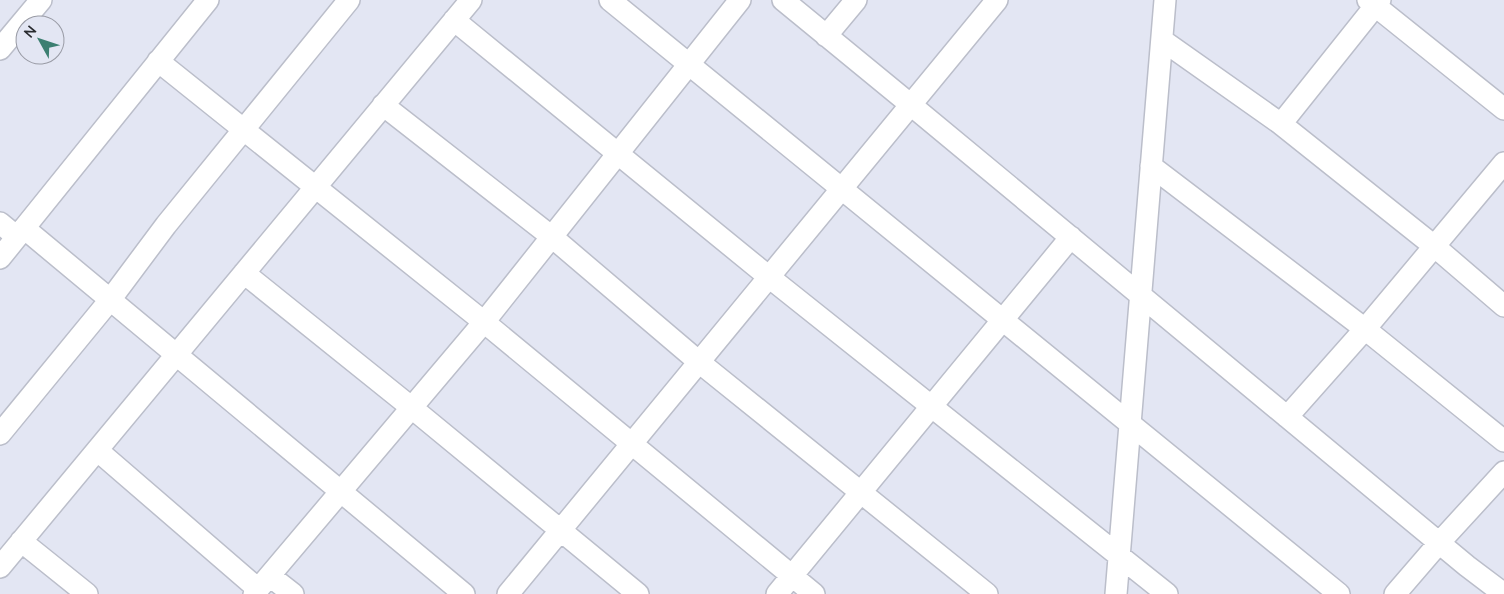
<svg xmlns="http://www.w3.org/2000/svg" width="1504" height="594" font-family="'Nunito Sans',sans-serif">
  <style>
    .lines { fill: none; stroke-linecap: round; stroke-linejoin: round }
    .minor-casing { stroke: #bbbeca; stroke-width: 24 }
    .minor { stroke: #fff; stroke-width: 21 }
  </style>
  <rect width="100%" height="100%" fill="#e3e6f3"/>
  <g class="lines">
    <g class="minor-casing">
      <path id="minor" d="M610 0 1339 594
        M783 0 911 105 1467 566 1504 594
        M1368 0 1504 109
        M454 20 769 277 1167 594
        M826 36 856 0
        M1162 40 1281 124 1434 246 1504 306
        M0 49 41 0
        M158 61 484 322 814 594
        M383 105 552 237 699 362 987 594
        M1281 124 1380 0
        M1151 166 1365 329 1504 441
        M0 223 17 237
        M24 228 464 594
        M0 258 208 0
        M244 273 412 408 638 594
        M1287 417 1365 329 1504 163
        M0 434 110 300 166 225 349 0
        M97 450 258 589
        M21 541 87 594
        M0 567 471 0
        M270 576 293 594
        M254 594 484 322 740 0
        M508 594 997 0
        M777 594 1071 237
        M1116 594 1165 0
        M1395 594 1439 543 1504 472"/>
    </g>
    <use href="#minor" class="minor"/>
  </g>
  <g transform="translate(40 40) rotate(310)"><circle r="24" fill="#e3e6f3" stroke="#999ba5"/>
  <path d="M0-4L9 19L0 12L-9 19Z" fill="#3c7f71"/>
  <text y="-8" font-size="14" font-weight="bold" text-anchor="middle" fill="#292b2f">N</text>
  </g>
</svg>
